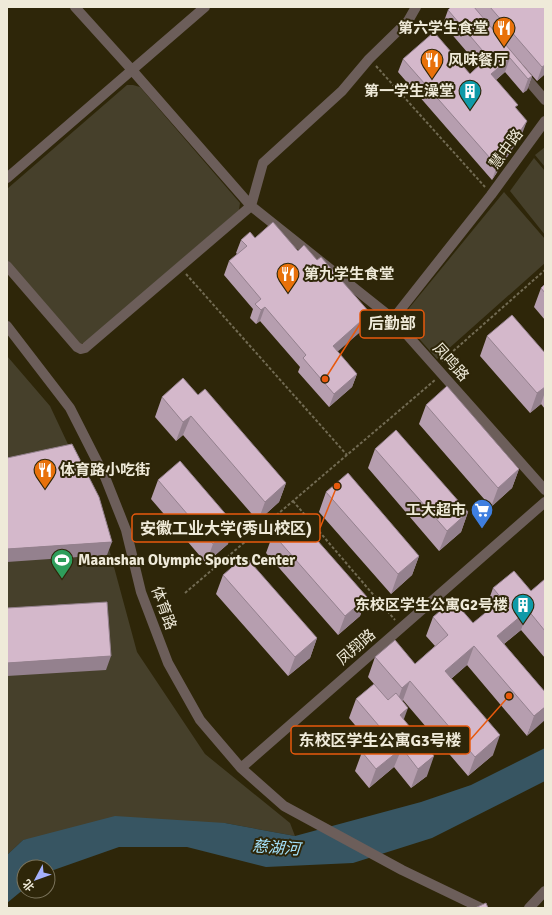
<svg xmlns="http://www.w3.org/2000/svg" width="552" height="915" font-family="Signika,'Noto Sans SC',sans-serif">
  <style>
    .green { fill: #46402b }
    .water { fill: #375562 }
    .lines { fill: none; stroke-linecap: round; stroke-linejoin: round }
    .path { stroke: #726b53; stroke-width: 2; stroke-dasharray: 3 2; stroke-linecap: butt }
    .minor { stroke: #6c5e5a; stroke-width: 10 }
    .wall { fill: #b69eaf }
    .shaded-wall { fill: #94818e }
    .building { fill: #d4b8cb; stroke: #94818e }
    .labels { text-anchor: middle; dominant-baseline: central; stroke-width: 4; stroke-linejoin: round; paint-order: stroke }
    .poi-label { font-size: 15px; font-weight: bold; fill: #efead9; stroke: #2e2609; text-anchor: end }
    .street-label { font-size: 15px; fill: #efead9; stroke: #2e2609 }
    .water-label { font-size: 16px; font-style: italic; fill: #a6e4fe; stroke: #2e2609 }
    .leader { fill: none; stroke: #e8590c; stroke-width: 1.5 }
    .callout-dot { fill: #e8590c; stroke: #2e2609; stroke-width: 1.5 }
    .callout { fill: #2e2609; stroke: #e8590c; stroke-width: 1.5 }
    .callout-label { font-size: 16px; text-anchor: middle; font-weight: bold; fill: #efead9 }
  </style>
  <rect width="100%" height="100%" fill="#2e2609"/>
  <path class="green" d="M127 85H133L140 87 240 203 239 210 85 343H80L7 262V189Z
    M545 147V167L535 155Z
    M534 158 545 171V235L510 191Z
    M504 192 545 239V263L437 359 401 318Z
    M7 356 50 406 98 508 137 652 205 754 290 823 295 836 225 823 23 840 7 855Z"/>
  <path class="water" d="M545 748V781L432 838 353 863 266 867 187 847H119L48 872V867H24V889L7 903V855L23 840 115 816 225 823 295 836 421 802 471 785Z"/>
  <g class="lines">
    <path class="path" d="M376 66 485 187
      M186 274 347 455
      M442 361 545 270
      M293 501 395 620
      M185 593 435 380"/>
    <path class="minor" d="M75 7 132 70 205 7
      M521 72 545 100
      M545 121 491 195 393 319 545 490
      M7 178 132 70 251 206 393 319
      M7 266 77 347 81 349 85 348 251 206 263 163 342 91 369 59 408 21 416 7
      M7 326 70 408 105 477 126 530 141 592 168 663 200 720 241 768 284 806 402 870 481 908
      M241 768 545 502
      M529 908 545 891"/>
  </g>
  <path class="wall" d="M451 7H545V74L537 81 509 49 532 76 527 90 523 93 505 72 496 80 516 108 522 134 492 180 398 72 403 59 470 74 479 66 443 24 448 10Z
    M255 238 298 251 317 260 370 313 366 327 337 351 357 374 352 387 329 407 298 372 300 367 260 321 256 324 250 318 253 309 224 275 229 261 237 254 236 253 241 240Z
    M545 284V320L534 307 541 288Z
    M487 336 545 353V409L541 404 530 413 480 356Z
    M198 395 286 483 279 502 258 521 183 435 176 441 155 417 162 397Z
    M426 405 519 469 512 488 491 507 419 424Z
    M375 449 468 512 461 532 439 551 368 468Z
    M158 480 228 544 206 563 151 499Z
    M326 492 419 556 412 575 391 594 319 512Z
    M273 534 367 597 360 616 338 635 266 553Z
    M223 575 317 638 310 658 288 676 216 594Z
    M545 579V658L521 630 504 644 545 692 527 736 467 665 451 679 493 755 468 776 403 700 402 701 404 720 427 776 411 788 394 767 369 788 355 771 362 752 371 744 349 718 356 699 374 684 368 677 375 657 415 664 435 646 426 636 433 617 473 623 489 610 486 608 493 588 531 591Z"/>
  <path class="shaded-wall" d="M510 58 505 72 486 88 491 74Z
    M545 65V74L537 81 542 67Z
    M532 76 527 90 523 93 528 79Z
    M527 121 522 134 492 180 497 166Z
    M265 307 260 321 256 324 261 310Z
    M370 313 366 327 328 360 333 346Z
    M357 374 352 387 329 407 334 394Z
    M545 387V392L541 404 530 413 537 393Z
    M191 416 183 435 176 441 183 422Z
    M519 469 512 488 491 507 498 488Z
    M286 483 279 502 258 521 265 502Z
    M468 512 461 532 439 551 447 531Z
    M235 525 228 544 206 563 213 544Z
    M112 542 107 555 7 562V549Z
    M419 556 412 575 391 594 398 574Z
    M367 597 360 616 338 635 345 616Z
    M528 610 521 630 490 655 497 636Z
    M317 638 310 658 288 676 295 657Z
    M474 646 467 665 438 690 445 671Z
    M111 656 106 670 7 676V663Z
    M410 681 403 700 395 708 402 688Z
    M545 707V720L527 736 534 716Z
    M408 708 401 727 400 715Z
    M500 735 493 755 468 776 475 757Z
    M402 748 394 767 369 788 376 769Z
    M434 756 427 776 411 788 418 769Z"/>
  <path class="building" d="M451 7H474L532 76 528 79 510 58 491 74 518 105 515 107 527 121 497 166 403 59 434 32 470 74 488 57 448 10Z
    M490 7H545V65L542 67Z
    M273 222 298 251 304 245 317 260 321 257 370 313 333 346 357 374 334 394 303 358 306 355 265 307 261 310 255 304 261 299 229 261 247 246 241 240 250 232 255 238Z
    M545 284V293L541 288Z
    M512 315 545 353V387L537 393 487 336Z
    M183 378 198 395 205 389 286 483 265 502 191 416 183 422 162 397Z
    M447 386 519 469 498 488 426 405Z
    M396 430 468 512 447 531 375 449Z
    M72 444 99 497 112 542 7 549V458Z
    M180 461 235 525 213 544 158 480Z
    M348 473 419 556 398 574 326 492Z
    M295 515 367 597 345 616 273 534Z
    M245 556 317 638 295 657 223 575Z
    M514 571 531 591 545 579V631L528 610 497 636 545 692V707L534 716 474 646 445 671 500 735 475 757 410 681 402 688 375 657 395 640 415 664 448 635 433 617 453 600 473 623 502 599 493 588Z
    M107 602 111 656 7 663V608Z
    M374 684 388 700 396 693 408 708 400 715 434 756 418 769 402 748 376 769 362 752 385 733 356 699Z
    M486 903 488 908H475Z"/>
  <defs>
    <g id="restaurant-pin" transform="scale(1.15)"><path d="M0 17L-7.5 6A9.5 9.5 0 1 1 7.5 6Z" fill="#e8710a" stroke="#2e2609"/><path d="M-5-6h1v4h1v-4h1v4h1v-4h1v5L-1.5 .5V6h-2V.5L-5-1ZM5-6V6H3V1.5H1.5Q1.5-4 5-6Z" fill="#fff"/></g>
    <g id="building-pin" transform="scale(1.15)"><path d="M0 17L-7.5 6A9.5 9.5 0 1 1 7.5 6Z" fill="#0f9aa8" stroke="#2e2609"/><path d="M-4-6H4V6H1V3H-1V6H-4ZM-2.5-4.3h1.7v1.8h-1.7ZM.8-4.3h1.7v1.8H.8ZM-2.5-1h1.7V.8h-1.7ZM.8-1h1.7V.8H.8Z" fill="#fff"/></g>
    <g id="supermarket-pin" transform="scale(1.15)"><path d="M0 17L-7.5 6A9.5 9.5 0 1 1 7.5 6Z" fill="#3f7fe0" stroke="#2e2609"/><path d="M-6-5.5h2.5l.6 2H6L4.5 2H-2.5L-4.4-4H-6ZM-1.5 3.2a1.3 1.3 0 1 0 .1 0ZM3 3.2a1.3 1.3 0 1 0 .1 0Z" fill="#fff"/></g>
    <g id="stadium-pin" transform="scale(1.15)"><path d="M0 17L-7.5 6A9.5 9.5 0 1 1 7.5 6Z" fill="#2e9e5b" stroke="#2e2609"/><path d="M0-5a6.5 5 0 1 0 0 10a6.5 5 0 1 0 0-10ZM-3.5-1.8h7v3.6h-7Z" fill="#fff"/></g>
  </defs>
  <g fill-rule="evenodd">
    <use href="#restaurant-pin" x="504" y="28"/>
    <use href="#restaurant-pin" x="432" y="60"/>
    <use href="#building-pin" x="470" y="91"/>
    <use href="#restaurant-pin" x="288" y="274"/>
    <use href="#restaurant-pin" x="45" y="470"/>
    <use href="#supermarket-pin" x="482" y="510"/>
    <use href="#stadium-pin" x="62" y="560"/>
    <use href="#building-pin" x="523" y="605"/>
  </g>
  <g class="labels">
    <g class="poi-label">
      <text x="488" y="28">第六学生食堂</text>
      <text x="448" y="60" text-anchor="start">风味餐厅</text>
      <text x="454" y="91">第一学生澡堂</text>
      <text x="304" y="274" text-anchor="start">第九学生食堂</text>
      <text x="60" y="470" text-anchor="start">体育路小吃街</text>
      <text x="466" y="510">工大超市</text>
      <text x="78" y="560" text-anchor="start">Maanshan Olympic Sports Center</text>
      <text x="508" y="605">东校区学生公寓G2号楼</text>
    </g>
    <g class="street-label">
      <text transform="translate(506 149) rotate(-54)">慧中路</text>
      <text transform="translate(451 362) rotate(48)">凤鸣路</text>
      <text transform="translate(164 608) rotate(70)">体育路</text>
      <text transform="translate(356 647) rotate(-41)">凤翔路</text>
    </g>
    <g class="water-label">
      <text transform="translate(276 848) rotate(4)">慈湖河</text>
    </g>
  </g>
  <path class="leader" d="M325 379L360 324M337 486L320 528M509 696L470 740"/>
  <g class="callout-dot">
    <circle cx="325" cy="379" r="4"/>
    <circle cx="337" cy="486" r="4"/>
    <circle cx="509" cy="696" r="4"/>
  </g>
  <g class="callout">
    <rect x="360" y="310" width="64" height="28" rx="4"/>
    <rect x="132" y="514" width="188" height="28" rx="4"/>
    <rect x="291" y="726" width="179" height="28" rx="4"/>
  </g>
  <g class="callout-label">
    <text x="392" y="329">后勤部</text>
    <text x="226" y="534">安徽工业大学(秀山校区)</text>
    <text x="380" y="746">东校区学生公寓G3号楼</text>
  </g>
  <rect width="552" height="915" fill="none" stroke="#efead9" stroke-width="16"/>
  <g transform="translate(36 879) rotate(229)"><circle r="19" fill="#2e2609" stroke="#7b745c"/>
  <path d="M0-3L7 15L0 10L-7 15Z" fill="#a5b1fc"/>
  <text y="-6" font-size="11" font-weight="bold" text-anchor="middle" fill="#efead9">北</text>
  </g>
</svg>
